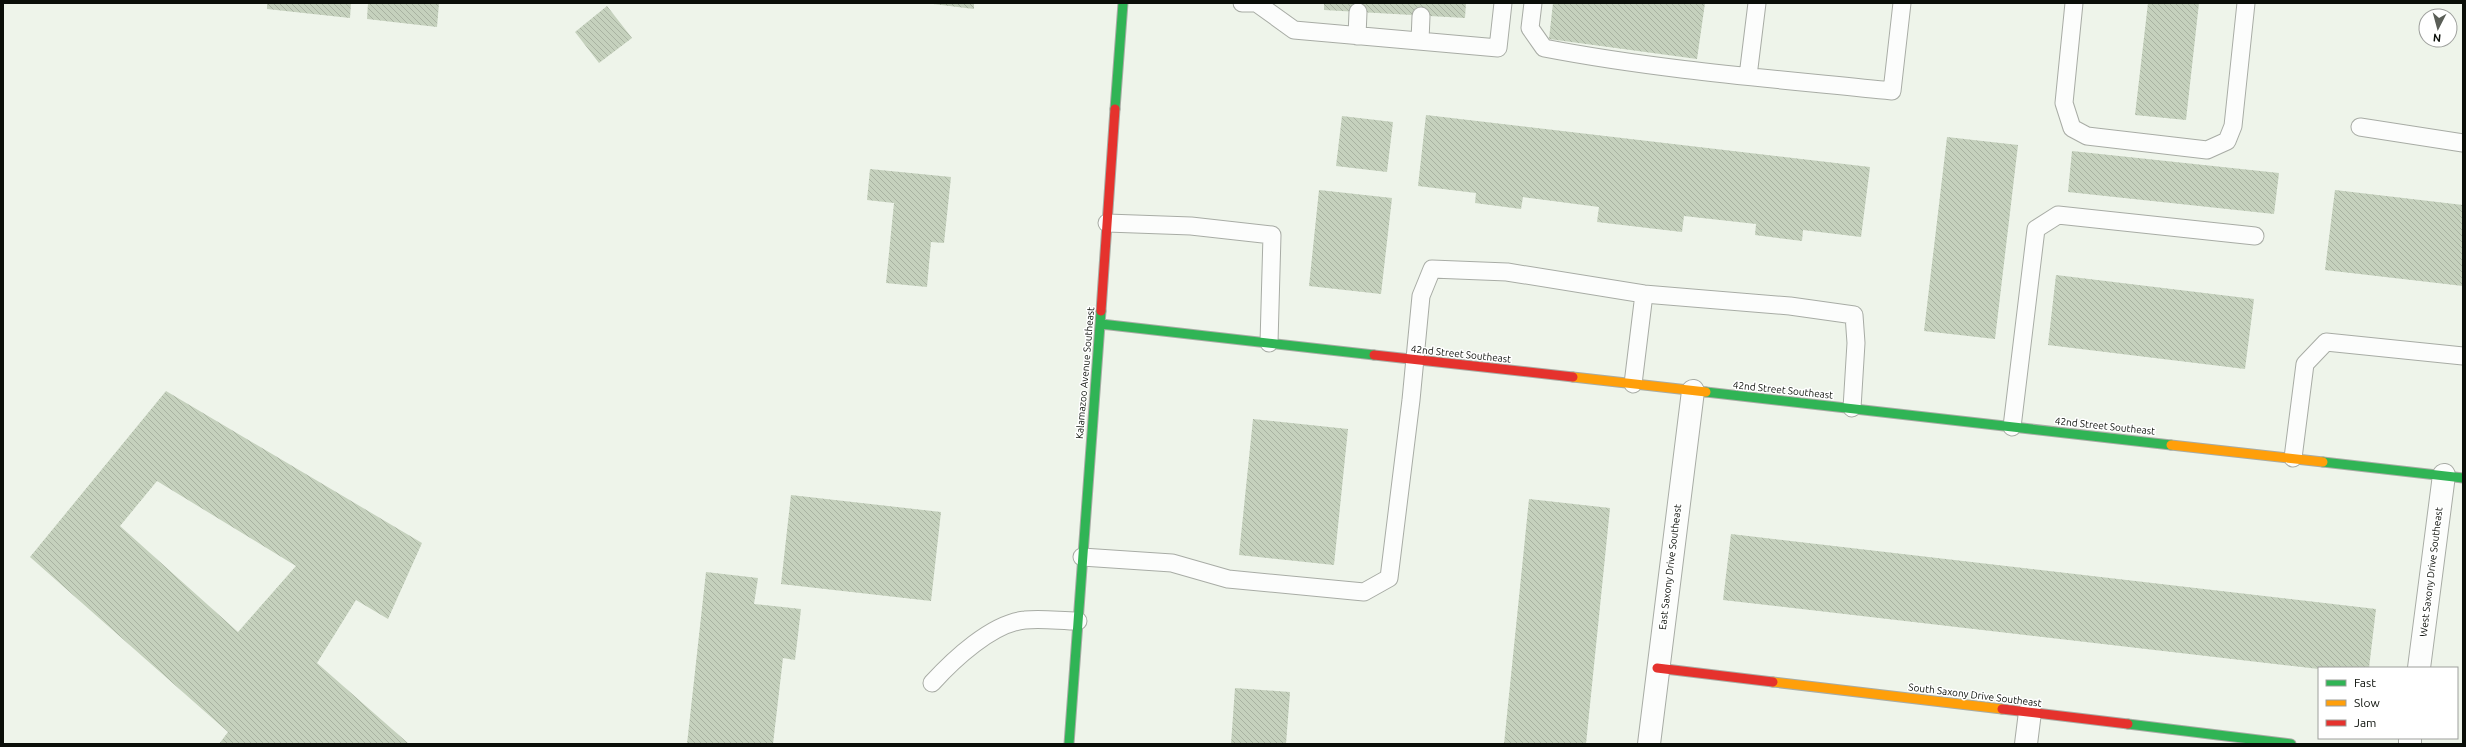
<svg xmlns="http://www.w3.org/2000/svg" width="2466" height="747" font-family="Ubuntu,sans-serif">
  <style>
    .building { fill: url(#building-back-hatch); fill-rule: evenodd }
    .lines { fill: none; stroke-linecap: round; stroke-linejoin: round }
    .lane-casing { stroke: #a8aca5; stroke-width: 19 }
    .street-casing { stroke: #a8aca5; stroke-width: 24 }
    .fast-casing { stroke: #a8aca5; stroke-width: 11 }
    .slow-casing { stroke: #a8aca5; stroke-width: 11 }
    .jam-casing { stroke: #a8aca5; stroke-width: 11 }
    .lane { stroke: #fcfdfc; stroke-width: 17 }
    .street { stroke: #fcfdfc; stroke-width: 22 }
    .fast { stroke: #30b455; stroke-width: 9 }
    .slow { stroke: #ff9f0a; stroke-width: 9 }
    .jam { stroke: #e5322d; stroke-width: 9 }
    .labels { text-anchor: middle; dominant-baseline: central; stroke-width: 3; stroke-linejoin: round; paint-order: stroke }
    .street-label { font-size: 10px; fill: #0a0e08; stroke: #fff }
  </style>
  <defs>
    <pattern id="building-back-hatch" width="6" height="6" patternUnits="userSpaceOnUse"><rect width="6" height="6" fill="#c5d1bd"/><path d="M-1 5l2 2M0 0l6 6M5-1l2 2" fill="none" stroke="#a8b2a1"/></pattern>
  </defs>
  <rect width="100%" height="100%" fill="#eef4ea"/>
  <path class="building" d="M267 3H351L350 18 267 9Z
    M368 3H439L437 27 367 19Z
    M925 3H974V9Z
    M1324 3H1466L1465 18 1324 10Z
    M1553 3H1705L1697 59 1549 39Z
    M2148 3H2199L2186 120 2135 115Z
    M607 6 632 38 599 63 575 32Z
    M1426 115 1870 167 1861 237 1803 230 1802 241 1755 235 1756 224 1684 216 1682 232 1597 222 1599 207 1523 197 1521 209 1475 203 1476 193 1418 186Z
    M1342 116 1393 122 1387 172 1336 166Z
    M1947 137 2018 145 1995 339 1924 331Z
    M2072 151 2279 173 2274 214 2068 192Z
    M870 169 951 177 944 243 931 242 927 287 886 283 894 203 867 200Z
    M1319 190 1392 198 1381 294 1309 286Z
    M2335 190 2463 205V286L2325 270Z
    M2056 275 2254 299 2245 369 2048 345Z
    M166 391 422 543 388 619 356 600 317 663 409 744H219L228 732 30 557ZM157 481 296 566 238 632 120 526Z
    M1253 419 1348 429 1334 565 1239 555Z
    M791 495 941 512 931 601 781 584Z
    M1529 499 1610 508 1586 744H1504Z
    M1731 534 2376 609 2369 668 2319 669 1723 600Z
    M706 572 758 578 754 604 801 609 795 660 783 658 773 744H687Z
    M1235 688 1290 692 1286 744H1231Z"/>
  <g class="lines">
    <g class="lane-casing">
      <path id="lane" d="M1242 3H1258
        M1533 3 1530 28 1544 48C1658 70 1776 79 1892 91L1902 3
        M2074 3 2064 103 2072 128 2087 136 2207 150 2227 141 2233 126 2246 3
        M1258 4 1294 30 1498 48 1503 3
        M1357 36 1358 12
        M1420 41 1421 16
        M1748 76 1757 3
        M2360 127 2463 143
        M1107 223 1191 226 1272 235 1269 343
        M1633 384 1644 294
        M2012 427 2036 229 2058 215 2255 236
        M2293 458 2305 364 2326 342 2463 356
        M1082 557 1172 563 1228 579 1364 592 1389 578 1411 400 1421 296 1432 269 1507 272 1644 294 1790 306 1854 315 1856 343 1852 408
        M932 683C953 660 992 623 1025 620 1042 618 1061 621 1078 621"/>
    </g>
    <g class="street-casing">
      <path id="street" d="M2419 668 2444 475
        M1649 744 1693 391
        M2026 744 2030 712
        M2410 744V738"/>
    </g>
    <g class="fast-casing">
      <path id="fast" d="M1115 109 1123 3
        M1101 324 1374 355
        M1706 392 2171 445
        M2323 462 2463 478
        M2128 724 2291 744
        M1069 744 1101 311"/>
    </g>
    <g class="slow-casing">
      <path id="slow" d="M1573 377 1706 392
        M2171 445 2323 462
        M1773 682 2002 709"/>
    </g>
    <g class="jam-casing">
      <path id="jam" d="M1101 311 1115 109
        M1374 355 1573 377
        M1657 668 1773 682
        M2002 709 2128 724"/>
    </g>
    <use href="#lane" class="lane"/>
    <use href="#street" class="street"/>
    <use href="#fast" class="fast"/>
    <use href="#slow" class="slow"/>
    <use href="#jam" class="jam"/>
  </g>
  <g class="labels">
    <g class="street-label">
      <text transform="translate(1461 354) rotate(6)">42nd Street Southeast</text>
      <text transform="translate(1085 373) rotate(-85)">Kalamazoo Avenue Southeast</text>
      <text transform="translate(1783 390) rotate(6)">42nd Street Southeast</text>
      <text transform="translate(2105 426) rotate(6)">42nd Street Southeast</text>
      <text transform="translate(1670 567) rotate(-83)">East Saxony Drive Southeast</text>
      <text transform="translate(2431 572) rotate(-83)">West Saxony Drive Southeast</text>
      <text transform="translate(1975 695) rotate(7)">South Saxony Drive Southeast</text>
    </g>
  </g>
  <rect width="2466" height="747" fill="none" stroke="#0a0e08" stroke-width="8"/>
  <rect x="2318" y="667" width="140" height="72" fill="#ffffff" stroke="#9d9f9c"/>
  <rect x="2326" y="680" width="20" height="6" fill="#30b455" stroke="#9d9f9c"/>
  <text x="2354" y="687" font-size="12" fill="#0a0e08">Fast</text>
  <rect x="2326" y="700" width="20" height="6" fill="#ff9f0a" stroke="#9d9f9c"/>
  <text x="2354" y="707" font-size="12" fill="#0a0e08">Slow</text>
  <rect x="2326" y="720" width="20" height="6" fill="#e5322d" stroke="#9d9f9c"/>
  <text x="2354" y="727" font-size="12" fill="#0a0e08">Jam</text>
  <g transform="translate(2438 28) rotate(186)"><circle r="19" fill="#ffffff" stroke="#9d9f9c"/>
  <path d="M0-3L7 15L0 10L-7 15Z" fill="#5a5e57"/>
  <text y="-6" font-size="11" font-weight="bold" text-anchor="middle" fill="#0a0e08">N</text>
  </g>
</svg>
